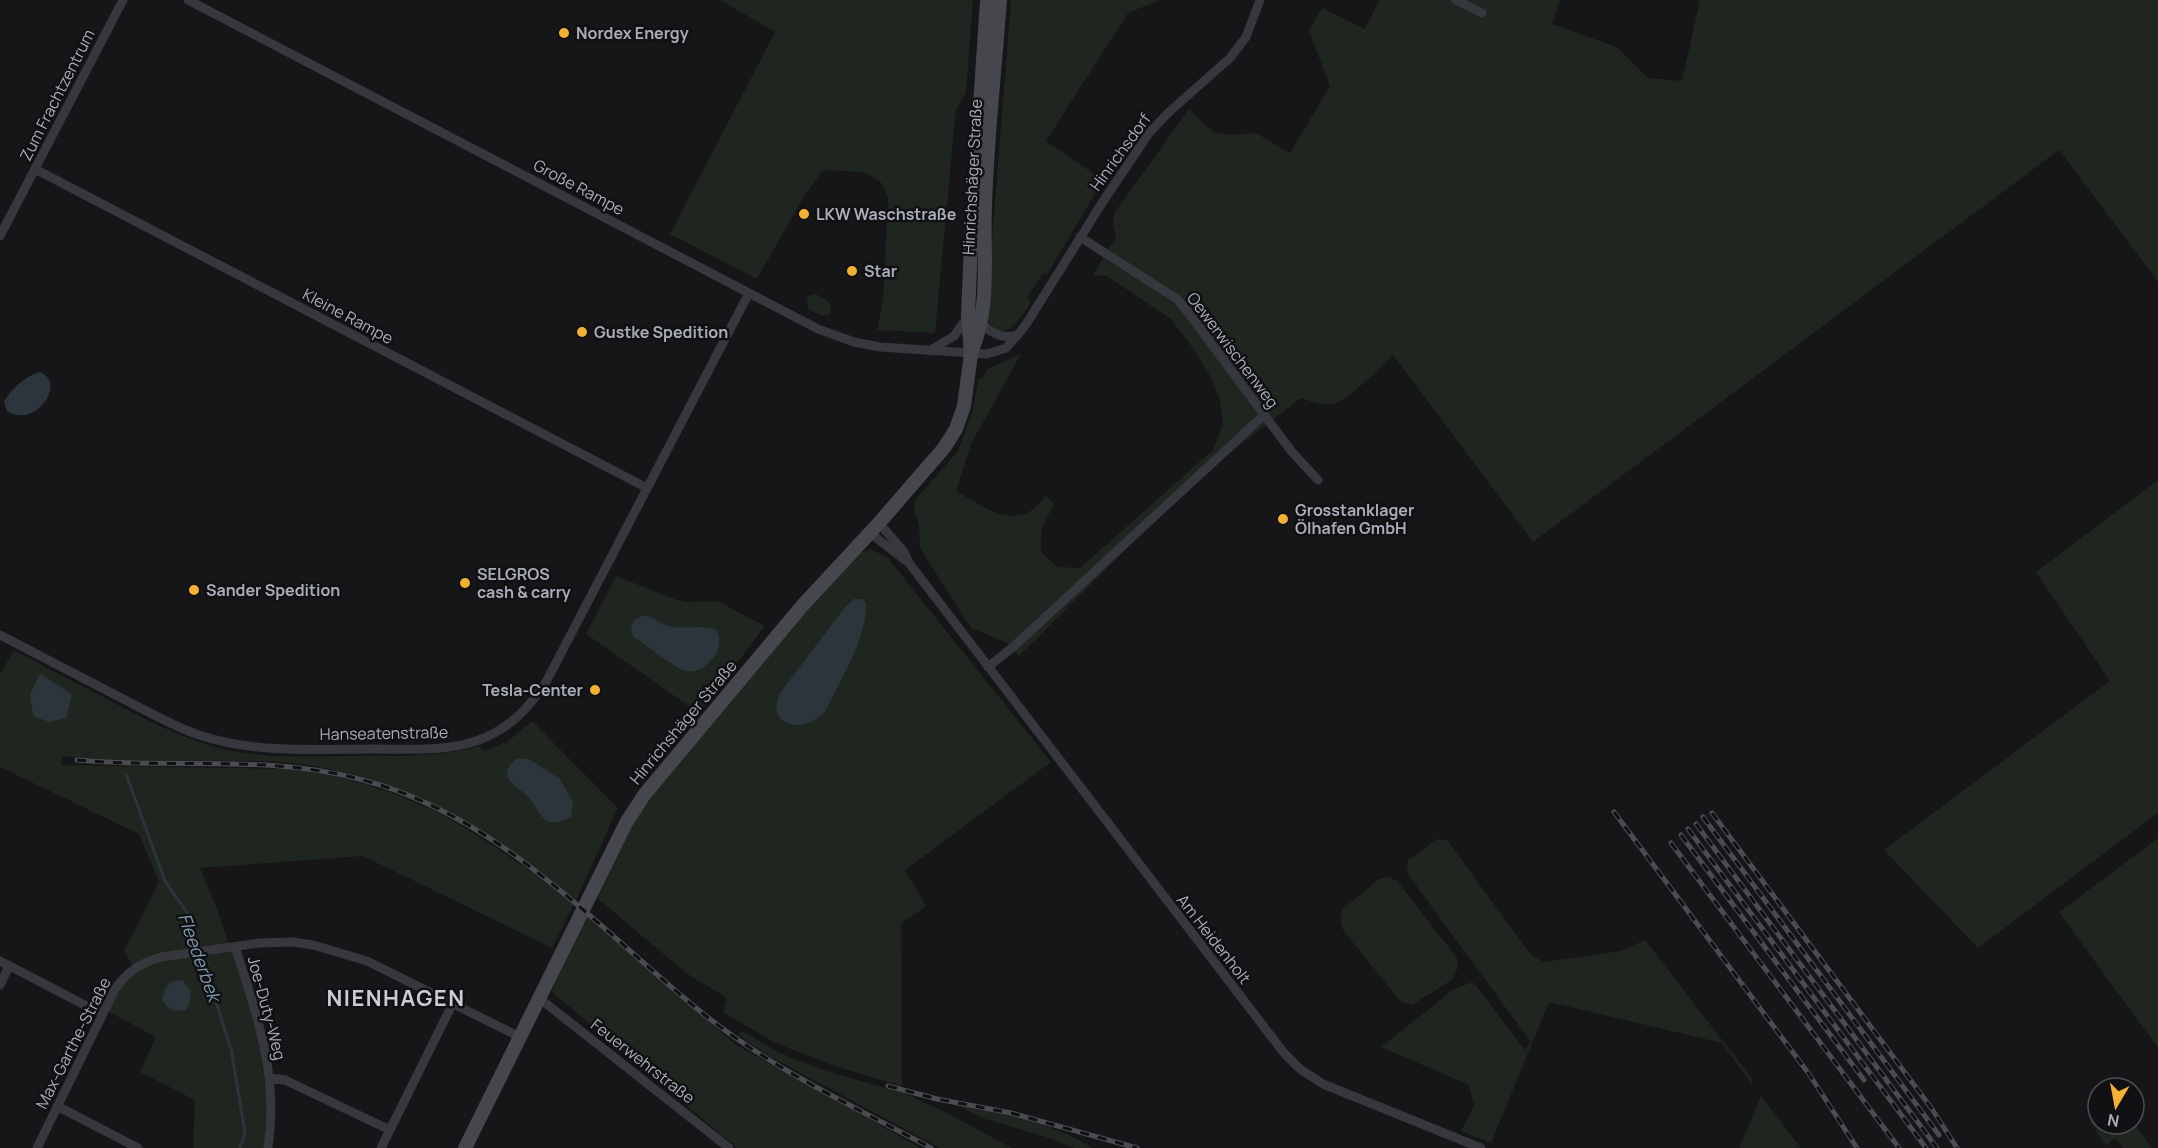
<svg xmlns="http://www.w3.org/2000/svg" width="2158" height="1148" font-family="Manrope,sans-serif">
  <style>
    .green { fill: #1e261f }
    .water { fill: #2c353c }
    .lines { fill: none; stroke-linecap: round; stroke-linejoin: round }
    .stream { stroke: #2c353c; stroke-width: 3 }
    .minor { stroke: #37383d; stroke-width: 9 }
    .secondary { stroke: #45474d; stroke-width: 14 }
    .rail-casing { stroke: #4a4c52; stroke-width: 5 }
    .rail { stroke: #111113; stroke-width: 3; stroke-dasharray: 9; stroke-linecap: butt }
    .poi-dot { fill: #f2b134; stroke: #111113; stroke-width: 2 }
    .labels { text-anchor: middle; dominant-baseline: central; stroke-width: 5; stroke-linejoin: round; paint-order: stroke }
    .poi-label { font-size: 16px; font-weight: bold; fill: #a8adb8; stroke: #111113; text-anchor: start }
    .street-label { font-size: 16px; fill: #a8adb8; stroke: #111113 }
    .water-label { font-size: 18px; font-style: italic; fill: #7f9bb3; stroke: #111113 }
    .district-label { font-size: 22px; font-weight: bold; letter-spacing: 1.5px; fill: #c9ccd4; stroke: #111113 }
  </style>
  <rect width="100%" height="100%" fill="#161618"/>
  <path class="green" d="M720 0H973L966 93 956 109 935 333 877 330 883 301 888 198 881 182 864 172 826 170 820 174 803 198 757 279 670 234 775 32Z
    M1011 0H1160L1128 13 1046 141 1103 180 1047 275 1043 273 1027 298 1031 301C1021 319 1001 350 986 316Z
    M1379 0H1560L1552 24 1617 47 1648 78 1682 81 1700 0H2158V282L2059 150 1533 542 1393 355C1384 365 1345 402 1334 404 1322 406 1311 401 1301 398L1236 448 1145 530 1019 656 1007 643 971 628 920 548 919 524 914 510 915 500 958 451 973 410 978 380 984 376 988 369 1021 354 971 444 956 491C977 503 1008 527 1032 510 1037 507 1041 500 1046 496L1054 503 1041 531V552L1058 567 1080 568 1213 450 1223 424 1220 400 1208 372 1192 347 1171 319 1107 276 1093 275 1116 237 1113 224 1115 212 1189 109 1213 132 1233 135 1256 133 1290 153 1330 86 1309 31 1322 8 1365 29Z
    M816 294 829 302 831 309 829 315 823 316 808 309 807 299 810 295Z
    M2158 480V813L1978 948 1884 850 2110 681 2036 572Z
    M871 549 888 558 1051 762 905 870 926 906 901 924 902 1086 838 1067 773 1042 723 1012 727 998 686 973 596 897 631 826 649 795 708 723 857 554Z
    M616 576 674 599 686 602 717 601 765 626 699 713 586 634Z
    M14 650C45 667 76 683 107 699 149 721 191 744 238 752 278 759 321 756 361 756 401 756 441 757 480 746L483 751 507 742 532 721 618 808 576 900C488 831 407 777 294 763 265 760 236 761 207 761 158 761 110 761 62 756L61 765 289 769 330 775 364 784 397 795 442 814 489 843 551 885 574 904 552 948 363 856 200 868 217 909 250 1005 260 1045 267 1103 264 1148H193L195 1100 140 1072 156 1037 107 1011 122 982 135 970 124 951 159 882 139 834 0 767V674Z
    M2158 838V1048L2059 912Z
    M1437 839 1447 840 1531 955 1544 962 1621 951 1645 940 1753 1080 1752 1085 1722 1043 1549 1002 1491 1143 1461 1131 1474 1106 1469 1085 1381 1047 1454 989 1473 982 1525 1050 1530 1041 1407 873 1408 860Z
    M1389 877 1397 881 1457 958 1458 967 1453 979 1412 1005 1400 1001 1343 930 1340 918 1343 909 1379 879Z
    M587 916 736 1045 921 1148H737L552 992 555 982Z
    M742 1031 782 1054 829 1072 903 1093 943 1111 1012 1148H940L769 1056 738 1035Z
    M1761 1096 1801 1148H1739Z
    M962 1107C1009 1114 1052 1123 1092 1148H1074L1046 1137 982 1118Z
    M2098 1115V1124H2134L2152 1148H2123L2115 1138 2106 1146 2090 1121Z"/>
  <path class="water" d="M39 372C68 381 36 430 7 411L4 402C11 388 25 377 39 372Z
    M854 599H862L866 603C867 639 841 678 826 710 807 735 764 728 780 693L845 607Z
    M645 615C655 618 661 625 672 627 687 629 702 625 717 630 721 639 720 649 714 657 708 665 696 674 686 671 675 668 645 644 633 637 629 625 632 619 645 615Z
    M40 674 72 694 66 718 49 722 33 716 30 694Z
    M516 759H529L560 779 573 802 571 817C563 820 556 825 548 821 540 818 536 806 530 799 518 785 494 779 516 759Z
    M182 980 191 991 190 1001 186 1010 173 1011 166 1006 162 999 165 989 170 982Z"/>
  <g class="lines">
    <path class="stream" d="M126 774 165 881 188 914 231 1049 245 1133 240 1148"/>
    <path class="minor" d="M188 0 818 329 854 342 880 347 987 354 1006 348 1025 326 1102 203 1149 133 1168 113 1230 58 1246 37 1260 0
      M1456 0 1482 13
      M35 169 647 488
      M0 236 123 0
      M1080 237 1177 299 1187 311 1292 452 1318 480
      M981 322C991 334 1002 339 1018 335
      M929 351 954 336 967 318
      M879 523 904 552 909 563 1284 1053 1300 1069 1323 1084 1481 1148
      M870 533 909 563
      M0 635C43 657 86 680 129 702 152 714 175 727 199 735 256 754 317 749 375 749 410 749 446 752 479 740 509 729 529 708 546 682L749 293
      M988 667 1012 648 1264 415
      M235 947C257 1013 279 1078 268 1148
      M0 961 102 1014
      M0 985 9 966
      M539 998 729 1148
      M270 1078 285 1080 390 1130
      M57 1106 138 1148
      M37 1148 115 989C127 972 140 963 161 957L259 943 293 942 313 945 367 961 520 1037
      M381 1148 453 1003"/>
    <path class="secondary" d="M971 352C991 310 983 252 985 207 987 138 995 69 1000 0
      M465 1148 626 823 644 795 802 606 879 523 944 448 956 429 964 406 971 354 968 315 971 243 987 0"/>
    <g class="rail-casing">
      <path id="rail" d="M77 760C172 769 269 754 363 780 499 816 596 926 701 1012 770 1068 853 1106 931 1148
        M1614 812 1809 1074 1857 1148
        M1712 813 1932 1109 1957 1148
        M1703 817 1939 1135
        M1696 824 1937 1148
        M1688 829 1926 1148
        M1681 835 1864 1080
        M1671 843 1899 1148
        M888 1086 937 1099 1011 1113 1137 1148"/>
    </g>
    <use href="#rail" class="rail"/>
  </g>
  <g class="poi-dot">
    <circle cx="564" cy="33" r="6"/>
    <circle cx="804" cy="214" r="6"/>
    <circle cx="852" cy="271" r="6"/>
    <circle cx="582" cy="332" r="6"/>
    <circle cx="1283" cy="519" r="6"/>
    <circle cx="465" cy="583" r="6"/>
    <circle cx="194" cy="590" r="6"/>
    <circle cx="595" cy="690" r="6"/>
  </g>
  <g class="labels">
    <g class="poi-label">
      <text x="576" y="33">Nordex Energy</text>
      <text x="816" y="214">LKW Waschstraße</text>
      <text x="864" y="271">Star</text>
      <text x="594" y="332">Gustke Spedition</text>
      <text x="1295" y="510">Grosstanklager<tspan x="1295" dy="18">Ölhafen GmbH</tspan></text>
      <text x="477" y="574">SELGROS<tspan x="477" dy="18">cash &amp; carry</tspan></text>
      <text x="206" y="590">Sander Spedition</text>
      <text x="583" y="690" text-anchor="end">Tesla-Center</text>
    </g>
    <g class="street-label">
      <text transform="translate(57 95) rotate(-63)">Zum Frachtzentrum</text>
      <text transform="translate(1120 152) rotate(-54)">Hinrichsdorf</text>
      <text transform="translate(972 177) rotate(-87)">Hinrichshäger Straße</text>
      <text transform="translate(579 187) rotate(28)">Große Rampe</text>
      <text transform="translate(348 316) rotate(28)">Kleine Rampe</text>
      <text transform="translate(1233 350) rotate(53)">Oewerwischenweg</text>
      <text transform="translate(683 722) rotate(-50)">Hinrichshäger Straße</text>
      <text transform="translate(384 733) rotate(-1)">Hanseatenstraße</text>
      <text transform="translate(1214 939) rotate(52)">Am Heidenholt</text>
      <text transform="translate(267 1008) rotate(75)">Joe-Duty-Weg</text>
      <text transform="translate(73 1043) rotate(-63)">Max-Garthe-Straße</text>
      <text transform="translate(643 1061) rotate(38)">Feuerwehrstraße</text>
    </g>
    <g class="water-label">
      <text transform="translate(200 957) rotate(70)">Fleederbek</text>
    </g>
    <g class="district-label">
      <text x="396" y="998">NIENHAGEN</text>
    </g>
  </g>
  <g transform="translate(2116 1106) rotate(190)"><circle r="28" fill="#111113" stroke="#4d4f55" stroke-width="1.5"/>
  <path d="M0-4.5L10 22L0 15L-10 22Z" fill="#f2b134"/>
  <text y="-9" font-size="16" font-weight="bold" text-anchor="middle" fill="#a8adb8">N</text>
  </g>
</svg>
